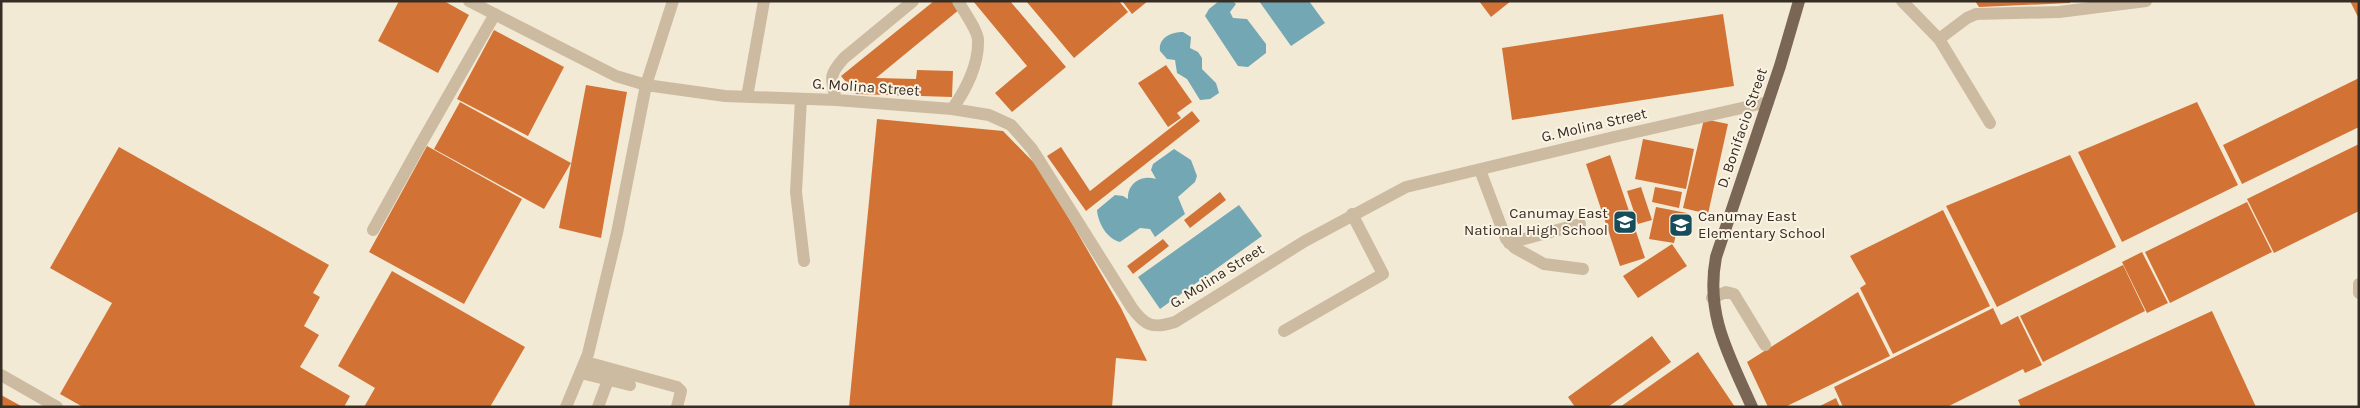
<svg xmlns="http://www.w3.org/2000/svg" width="2360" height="408" font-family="Karla,sans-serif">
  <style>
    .water { fill: #73a7b3 }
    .building { fill: #d27335 }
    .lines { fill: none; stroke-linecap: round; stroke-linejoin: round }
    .minor { stroke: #ccbba1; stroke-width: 12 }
    .major { stroke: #7a6654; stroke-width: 12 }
    .labels { text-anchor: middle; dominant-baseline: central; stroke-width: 4; stroke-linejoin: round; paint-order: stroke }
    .street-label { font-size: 15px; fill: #362d25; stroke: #fbf3e3 }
    .poi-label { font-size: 15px; fill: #362d25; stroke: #fbf3e3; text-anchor: end }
  </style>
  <rect width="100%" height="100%" fill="#f3ead6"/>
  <path class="water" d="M1219 1H1233L1236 4 1230 12 1233 18 1247 19 1266 44V53L1248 67 1238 66 1205 16 1209 9Z
    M1259 1H1309L1325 23 1291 46Z
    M1183 32 1191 37 1190 48 1198 52 1202 58V69L1216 83 1219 93 1210 99 1200 100 1187 79 1177 73 1175 60 1167 59 1160 51C1158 38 1171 32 1183 32Z
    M1174 149 1191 160 1197 176 1195 182 1178 197 1185 214 1155 237 1150 229 1140 228 1120 242C1107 239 1098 223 1097 210L1115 195 1123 196 1128 199C1127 184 1141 174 1156 179L1151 170 1153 164Z
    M1239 205 1262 236 1160 309 1138 277Z"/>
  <path class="building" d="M399 1H444L469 15 438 73 378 41Z
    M934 1H954L960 9 876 78 916 79 917 70 953 71 952 97 856 94 841 76Z
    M973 1H1010L1066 67 1012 112 995 93 1027 66Z
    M1026 1H1119L1128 12 1074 58Z
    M1122 1H1148L1132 14Z
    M1479 1H1511L1491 17Z
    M1975 1H2070V3L1979 7Z
    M2350 1H2359V19Z
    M1723 14 1734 86 1512 120 1502 48Z
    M494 30 564 67 528 136 457 99Z
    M1166 65 1192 102 1177 113 1181 118 1168 127 1138 83Z
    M2359 78V127L2242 184 2223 145Z
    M586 85 627 92 601 238 559 228Z
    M460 102 571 163 544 209 434 149Z
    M2197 102 2238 185 2122 242 2078 152Z
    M1192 111 1200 121 1086 211 1047 156 1061 147 1090 191Z
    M877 119 1003 131 1041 170 1121 308 1147 361 1116 358 1112 407H849Z
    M1704 119 1728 124 1708 214 1683 208Z
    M1643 139 1694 149 1686 189 1635 179Z
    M2359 144V211L2274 253 2247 199Z
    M427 146 522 199 464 304 369 252Z
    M119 147 329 265 313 293 320 297 304 326 319 335 300 367 350 396 344 407H83L60 394 112 303 50 268Z
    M1610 155 1645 258 1620 266 1586 164Z
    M2070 155 2116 247 1997 307 1946 206Z
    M1641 187 1652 220 1638 224 1627 191Z
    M1655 187 1682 192 1679 208 1652 202Z
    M1220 192 1226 200 1190 228 1184 220Z
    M2247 202 2272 252 2170 303 2145 252Z
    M1656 207 1687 213 1683 236 1676 234 1674 243 1649 239Z
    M1943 210 1990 306 1893 354 1860 288 1866 284 1850 256Z
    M1163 239 1169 246 1133 274 1127 266Z
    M1672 244 1687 266 1638 298 1623 276Z
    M2142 252 2168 303 2147 313 2122 262Z
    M2123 265 2145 311 2043 362 2020 316Z
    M392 271 525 347 490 407H364L375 388 338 366Z
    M1858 292 1890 356 1785 407H1768L1747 362Z
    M1993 308 2001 325 2018 316 2042 365 2025 373 2023 369 1947 407H1843L1834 387Z
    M2212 311 2256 407H2021L2018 400Z
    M1652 336 1671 362 1608 407H1575L1568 397Z
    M1698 352 1735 407H1620Z
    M1 395 23 407H1Z
    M1836 398 1840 407H1818Z"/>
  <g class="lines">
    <path class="minor" d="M469 1 616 76 646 85 725 96 836 100 952 109 989 115 1011 125 1032 149 1132 308C1145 326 1153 329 1175 322L1305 241 1406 187 1614 137 1768 102
      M1902 1 1939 39 1990 123
      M1939 39 1967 18 1976 14 2059 12 2146 1
      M747 97 764 1
      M801 99 796 192 804 261
      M836 100C831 78 828 76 844 58L913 1
      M952 109C966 90 979 64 978 40 978 31 963 10 958 1
      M1480 170 1506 239 1515 248 1544 264 1583 269
      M373 230 419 147 495 14
      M1509 243 1580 224
      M2359 284V293
      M1712 298 1726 292 1734 294 1765 345
      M1284 331 1383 274 1352 214
      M586 362 677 387 681 391 677 407
      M581 373 630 385
      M1 375 57 407
      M566 407 588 354 617 233 646 85 673 1
      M598 407 608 380"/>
    <path class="major" d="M1752 407C1729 355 1705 315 1716 257L1780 66 1799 1"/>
  </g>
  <defs>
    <g id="school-square" transform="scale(1.25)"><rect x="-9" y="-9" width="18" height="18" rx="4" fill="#174c5b" stroke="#fbf3e3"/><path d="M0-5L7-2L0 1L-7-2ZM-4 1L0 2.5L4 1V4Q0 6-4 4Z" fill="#fff"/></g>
  </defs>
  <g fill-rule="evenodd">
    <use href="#school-square" x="1625" y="222"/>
    <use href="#school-square" x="1681" y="225"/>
  </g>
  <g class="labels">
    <g class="street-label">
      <text transform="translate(866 87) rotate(4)">G. Molina Street</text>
      <text transform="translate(1594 125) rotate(-13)">G. Molina Street</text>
      <text transform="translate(1742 128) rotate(-71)">D. Bonifacio Street</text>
      <text transform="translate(1217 276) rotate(-32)">G. Molina Street</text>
    </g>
    <g class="poi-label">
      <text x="1608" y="213">Canumay East<tspan x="1608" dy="17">National High School</tspan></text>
      <text x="1698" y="216" text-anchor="start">Canumay East<tspan x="1698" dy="17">Elementary School</tspan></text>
    </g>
  </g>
  <rect width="2360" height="408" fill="none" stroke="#362d25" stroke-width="5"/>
</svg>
